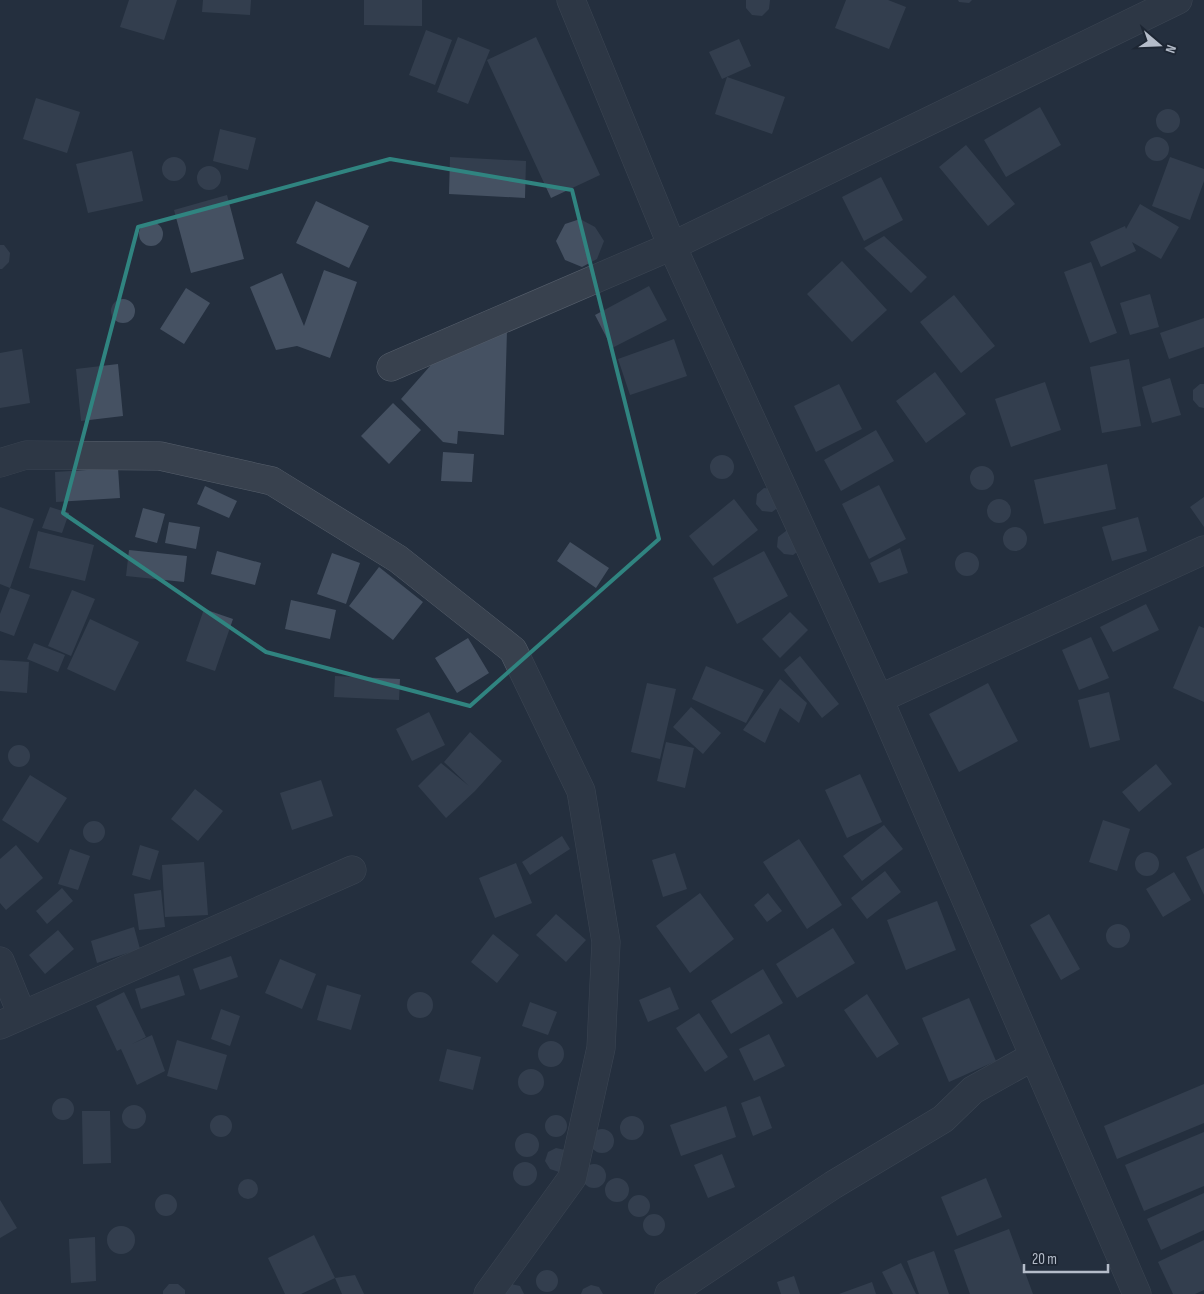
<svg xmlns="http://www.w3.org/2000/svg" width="1204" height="1294" font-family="'Sofia Sans Condensed',sans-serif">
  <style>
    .building { fill: #455162 }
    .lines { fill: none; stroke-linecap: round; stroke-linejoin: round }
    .minor-casing { stroke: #565f6c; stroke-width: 29 }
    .minor { stroke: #38414e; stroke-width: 28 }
    .marked { fill: none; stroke: #308480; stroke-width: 4; stroke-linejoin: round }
  </style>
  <rect width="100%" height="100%" fill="#242f3e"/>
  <path class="building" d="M129 0H177L164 40 120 27Z
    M203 0H251L250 15 202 12Z
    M364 0H422V26L364 25Z
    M746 0H770L769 9 762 16 752 15 746 8Z
    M846 0H888L906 7 889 49 835 28Z
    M958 0H972L969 3 959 2Z
    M426 30 452 40 435 85 409 75Z
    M458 37 490 50 468 104 437 92Z
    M536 37 600 175 551 198 487 60Z
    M739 39 751 66 722 79 709 52Z
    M727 77 785 97 772 134 715 114Z
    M36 98 80 112 67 153 23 139Z
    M1040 107 1061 145 1006 177 984 140Z
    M1156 121a12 12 0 1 1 24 0a12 12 0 1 1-24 0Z
    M220 129 256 138 248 170 213 161Z
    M1145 149a12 12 0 1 1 24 0a12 12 0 1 1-24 0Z
    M966 145 1015 204 988 226 939 167Z
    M132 151 143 201 88 213 76 164Z
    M162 169a12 12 0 1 1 24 0a12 12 0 1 1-24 0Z
    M450 157 526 161 525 198 449 194Z
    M1170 157 1204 169V181L1190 220 1152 206Z
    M197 178a12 12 0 1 1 24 0a12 12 0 1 1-24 0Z
    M881 177 903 220 864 241 842 197Z
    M227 195 244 259 191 273 174 210Z
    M316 201 369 226 349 268 296 243Z
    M1140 204 1179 227 1161 259 1132 242 1136 251 1101 267 1090 242 1125 226 1126 229Z
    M580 219 595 227 604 241 597 259 582 267 565 260 556 241 565 224Z
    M139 234a12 12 0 1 1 24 0a12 12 0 1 1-24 0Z
    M884 236 927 277 911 293 864 248Z
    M0 245H4L10 253 9 262 2 269H0Z
    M842 261 887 310 852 342 807 294Z
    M1091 262 1117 333 1090 343 1064 272Z
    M324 270 357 282 330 358 297 346 276 350 250 287 282 273 304 326Z
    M649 286 667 320 612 348 595 315Z
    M186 288 210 303 184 344 160 329Z
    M1150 294 1159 327 1130 335 1120 303Z
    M954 295 995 346 961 373 920 322Z
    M111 311a12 12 0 1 1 24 0a12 12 0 1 1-24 0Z
    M1204 318V347L1169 359 1160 333Z
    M507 330 504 435 458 431 457 444 443 442 401 399 438 357Z
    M674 339 687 376 630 395 618 359Z
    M22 349 30 403 0 408V353Z
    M1129 359 1141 426 1102 433 1090 367Z
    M118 364 123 416 81 421 76 369Z
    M935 372 966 414 926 443 896 401Z
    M1170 378 1181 415 1152 423 1142 387Z
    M1045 382 1061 430 1011 447 995 399Z
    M839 384 862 429 816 452 794 406Z
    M1200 384H1204V408L1199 407 1193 400V390Z
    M393 403 421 430 389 464 361 436Z
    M876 430 894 461 841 491 824 460Z
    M443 452 474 454 472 482 441 481Z
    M710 467a12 12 0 1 1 24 0a12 12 0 1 1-24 0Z
    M1107 464 1116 509 1044 524 1034 480Z
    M970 478a12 12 0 1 1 24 0a12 12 0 1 1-24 0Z
    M118 468 120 498 56 502 55 472Z
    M879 485 906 539 869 559 842 504Z
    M205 486 237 501 229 518 197 504Z
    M764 488 774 489 780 506 772 512 762 511 756 504 757 494Z
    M1204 497V527L1190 507Z
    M987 511a12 12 0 1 1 24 0a12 12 0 1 1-24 0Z
    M734 499 758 530 713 566 689 536Z
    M0 507 34 519 10 588 0 584Z
    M50 507 69 513 62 533 42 528Z
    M143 508 165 514 157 543 135 537Z
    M1138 517 1147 551 1112 561 1102 527Z
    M169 522 200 527 196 549 165 543Z
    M1003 539a12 12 0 1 1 24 0a12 12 0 1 1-24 0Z
    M38 531 94 545 85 581 29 568Z
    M786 531H796L801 549 793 555 784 554 777 547 778 537Z
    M570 542 609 568 596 588 557 561Z
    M900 548 908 573 879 583 870 563Z
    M129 550 187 556 184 582 126 576Z
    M217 551 261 563 255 585 211 574Z
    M764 551 788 596 737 624 713 578Z
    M955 564a12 12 0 1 1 24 0a12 12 0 1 1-24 0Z
    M332 553 360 563 346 604 317 594Z
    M379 567 423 602 393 640 349 606Z
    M10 588 30 595 14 636 0 631V614Z
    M72 590 95 599 71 656 48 646Z
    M291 600 336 610 330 639 285 629Z
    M1146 604 1159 630 1113 652 1100 627Z
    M204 609 233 619 215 671 186 661Z
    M790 612 808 630 780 658 762 639Z
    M90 619 139 642 115 691 67 669Z
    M1199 626 1204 628V702L1173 688Z
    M1091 637 1109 678 1079 690 1062 650Z
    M468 638 489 673 457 693 435 658Z
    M34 643 65 655 58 672 27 659Z
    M800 656 839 704 822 718 784 670Z
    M0 660 29 662 27 693 0 691Z
    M706 666 764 690 746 723 692 699Z
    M335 676 400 679 399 700 334 697Z
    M780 679 807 703 799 723 780 708 765 743 743 730Z
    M647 683 676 689 660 759 631 752Z
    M988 683 1018 741 959 772 929 714Z
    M1109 692 1120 740 1090 748 1078 700Z
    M691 707 721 733 703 754 673 727Z
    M429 712 445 745 412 761 396 729Z
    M470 732 502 761 475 791 446 818 418 786 441 763 469 786 444 762Z
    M666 742 694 748 685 788 657 781Z
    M8 756a11 11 0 1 1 22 0a11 11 0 1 1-22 0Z
    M1156 764 1172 784 1139 812 1122 792Z
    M860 774 882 822 847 838 825 790Z
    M30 775 67 798 38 843 2 820Z
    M321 780 333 816 292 830 280 793Z
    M195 789 223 811 198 841 171 819Z
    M1103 820 1130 829 1117 871 1089 862Z
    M83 832a11 11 0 1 1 22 0a11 11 0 1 1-22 0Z
    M884 825 903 849 862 881 843 856Z
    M562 836 570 849 530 875 522 862Z
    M799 839 842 905 807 929 763 862Z
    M16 845 43 878 6 910 0 903V859Z
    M140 845 159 851 150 880 132 875Z
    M1204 848V895L1186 857Z
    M70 849 90 856 78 890 58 884Z
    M1135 864a12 12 0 1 1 24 0a12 12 0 1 1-24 0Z
    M675 853 687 889 663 897 652 860Z
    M204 862 208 915 165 917 162 865Z
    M516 863 532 903 495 918 479 878Z
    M885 871 901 892 867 919 851 898Z
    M1174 872 1191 900 1163 917 1146 889Z
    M62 888 73 901 47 924 36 911Z
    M161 890 165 927 139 930 134 894Z
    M700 893 734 939 690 973 656 926Z
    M768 893 782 911 767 922 754 905Z
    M937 901 956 950 906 970 887 920Z
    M556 914 586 940 566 962 536 935Z
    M1049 914 1080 969 1061 980 1030 925Z
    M1106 936a12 12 0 1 1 24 0a12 12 0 1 1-24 0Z
    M134 927 140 949 97 963 91 941Z
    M833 928 855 963 797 998 776 964Z
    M58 930 74 949 45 974 29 955Z
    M493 934 519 955 497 983 471 962Z
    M231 956 238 977 200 990 193 969Z
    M280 959 316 974 302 1009 265 993Z
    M763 969 783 1003 731 1034 711 1001Z
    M179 975 185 995 141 1009 135 989Z
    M327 985 361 995 351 1030 317 1020Z
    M670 987 679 1009 648 1022 639 1000Z
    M407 1005a13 13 0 1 1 26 0a13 13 0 1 1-26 0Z
    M124 992 146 1037 132 1044 152 1035 165 1071 137 1085 121 1049 117 1051 96 1006Z
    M867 994 899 1044 877 1058 844 1010Z
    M969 998 996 1061 949 1082 922 1018Z
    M530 1002 557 1012 548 1035 522 1026Z
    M221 1009 240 1016 230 1046 211 1039Z
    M699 1013 728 1057 705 1072 676 1028Z
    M769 1034 785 1066 754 1081 739 1049Z
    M177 1040 227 1055 217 1090 167 1076Z
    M538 1054a13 13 0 1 1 26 0a13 13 0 1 1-26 0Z
    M447 1049 481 1057 473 1090 439 1081Z
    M518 1082a13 13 0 1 1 26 0a13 13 0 1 1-26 0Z
    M1204 1084V1123L1117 1159 1104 1126Z
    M760 1096 772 1128 753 1136 741 1103Z
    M52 1109a11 11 0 1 1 22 0a11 11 0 1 1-22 0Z
    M122 1117a12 12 0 1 1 24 0a12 12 0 1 1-24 0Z
    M726 1106 736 1137 681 1156 670 1125Z
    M82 1111H110L111 1163 83 1164Z
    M545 1126a11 11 0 1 1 22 0a11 11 0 1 1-22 0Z
    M210 1126a11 11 0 1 1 22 0a11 11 0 1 1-22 0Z
    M620 1128a12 12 0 1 1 24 0a12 12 0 1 1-24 0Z
    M590 1141a12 12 0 1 1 24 0a12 12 0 1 1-24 0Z
    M1204 1132V1186L1144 1211 1125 1165Z
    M515 1145a12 12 0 1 1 24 0a12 12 0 1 1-24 0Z
    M556 1148 565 1150 567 1167 559 1172 550 1169 545 1161 548 1152Z
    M722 1154 735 1187 708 1198 694 1165Z
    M513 1174a12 12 0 1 1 24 0a12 12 0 1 1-24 0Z
    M582 1176a12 12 0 1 1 24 0a12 12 0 1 1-24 0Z
    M986 1178 1002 1217 957 1236 941 1197Z
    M605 1190a12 12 0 1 1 24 0a12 12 0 1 1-24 0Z
    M238 1189a10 10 0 1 1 20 0a10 10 0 1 1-20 0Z
    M1204 1193V1230L1161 1250 1147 1219Z
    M155 1205a11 11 0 1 1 22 0a11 11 0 1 1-22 0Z
    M628 1206a11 11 0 1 1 22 0a11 11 0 1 1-22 0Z
    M0 1200 17 1228 0 1238Z
    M643 1225a11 11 0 1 1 22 0a11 11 0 1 1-22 0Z
    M107 1240a14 14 0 1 1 28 0a14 14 0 1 1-28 0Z
    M1009 1229 1033 1294H970L954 1250Z
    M314 1235 335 1278 301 1294H285L268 1258Z
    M95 1237 96 1281 71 1283 69 1239Z
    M1204 1240V1290L1195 1294H1173L1158 1262Z
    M934 1251 949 1294H919L907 1261Z
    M901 1263 916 1294H893L882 1272Z
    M536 1281a11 11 0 1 1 22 0a11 11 0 1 1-22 0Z
    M355 1275 364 1294H342L335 1278Z
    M794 1276 800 1294H781L777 1282Z
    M872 1282 876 1294H839Z
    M169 1284H178L185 1290V1294H163V1291Z
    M511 1284 520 1286 524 1294H501Z
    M591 1285 599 1287 603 1294H581L583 1289Z"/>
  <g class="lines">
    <g class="minor-casing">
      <path id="minor" d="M571 0 672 246 879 699 1137 1294
        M391 367 672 246 1178 0
        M0 463 26 455 160 456 272 481 398 559 513 650 581 791 606 942 601 1048 572 1178 488 1294
        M879 699 1204 550
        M0 961 22 1015
        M0 1025 352 870
        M669 1294 833 1185 943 1119 973 1090 1034 1056"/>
    </g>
    <use href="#minor" class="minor"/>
  </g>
  <path d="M0 0H1204V1294H0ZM390 159 572 190 659 539 470 706 266 652 63 513 138 227Z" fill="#242f3e" fill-opacity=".55" fill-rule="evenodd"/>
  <path class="marked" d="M390 159 572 190 659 539 470 706 266 652 63 513 138 227Z"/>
  <g transform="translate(1159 45) rotate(109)" stroke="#1d2633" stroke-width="4" paint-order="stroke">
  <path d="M0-4L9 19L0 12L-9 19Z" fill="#b4bcc9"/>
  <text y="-8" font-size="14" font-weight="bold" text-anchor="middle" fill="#b4bcc9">N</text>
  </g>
  <path d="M1024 1264v8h84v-8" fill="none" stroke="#b4bcc9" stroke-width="2.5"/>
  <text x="1032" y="1264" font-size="15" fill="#b4bcc9" stroke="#1d2633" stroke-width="4" paint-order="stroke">20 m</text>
</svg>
